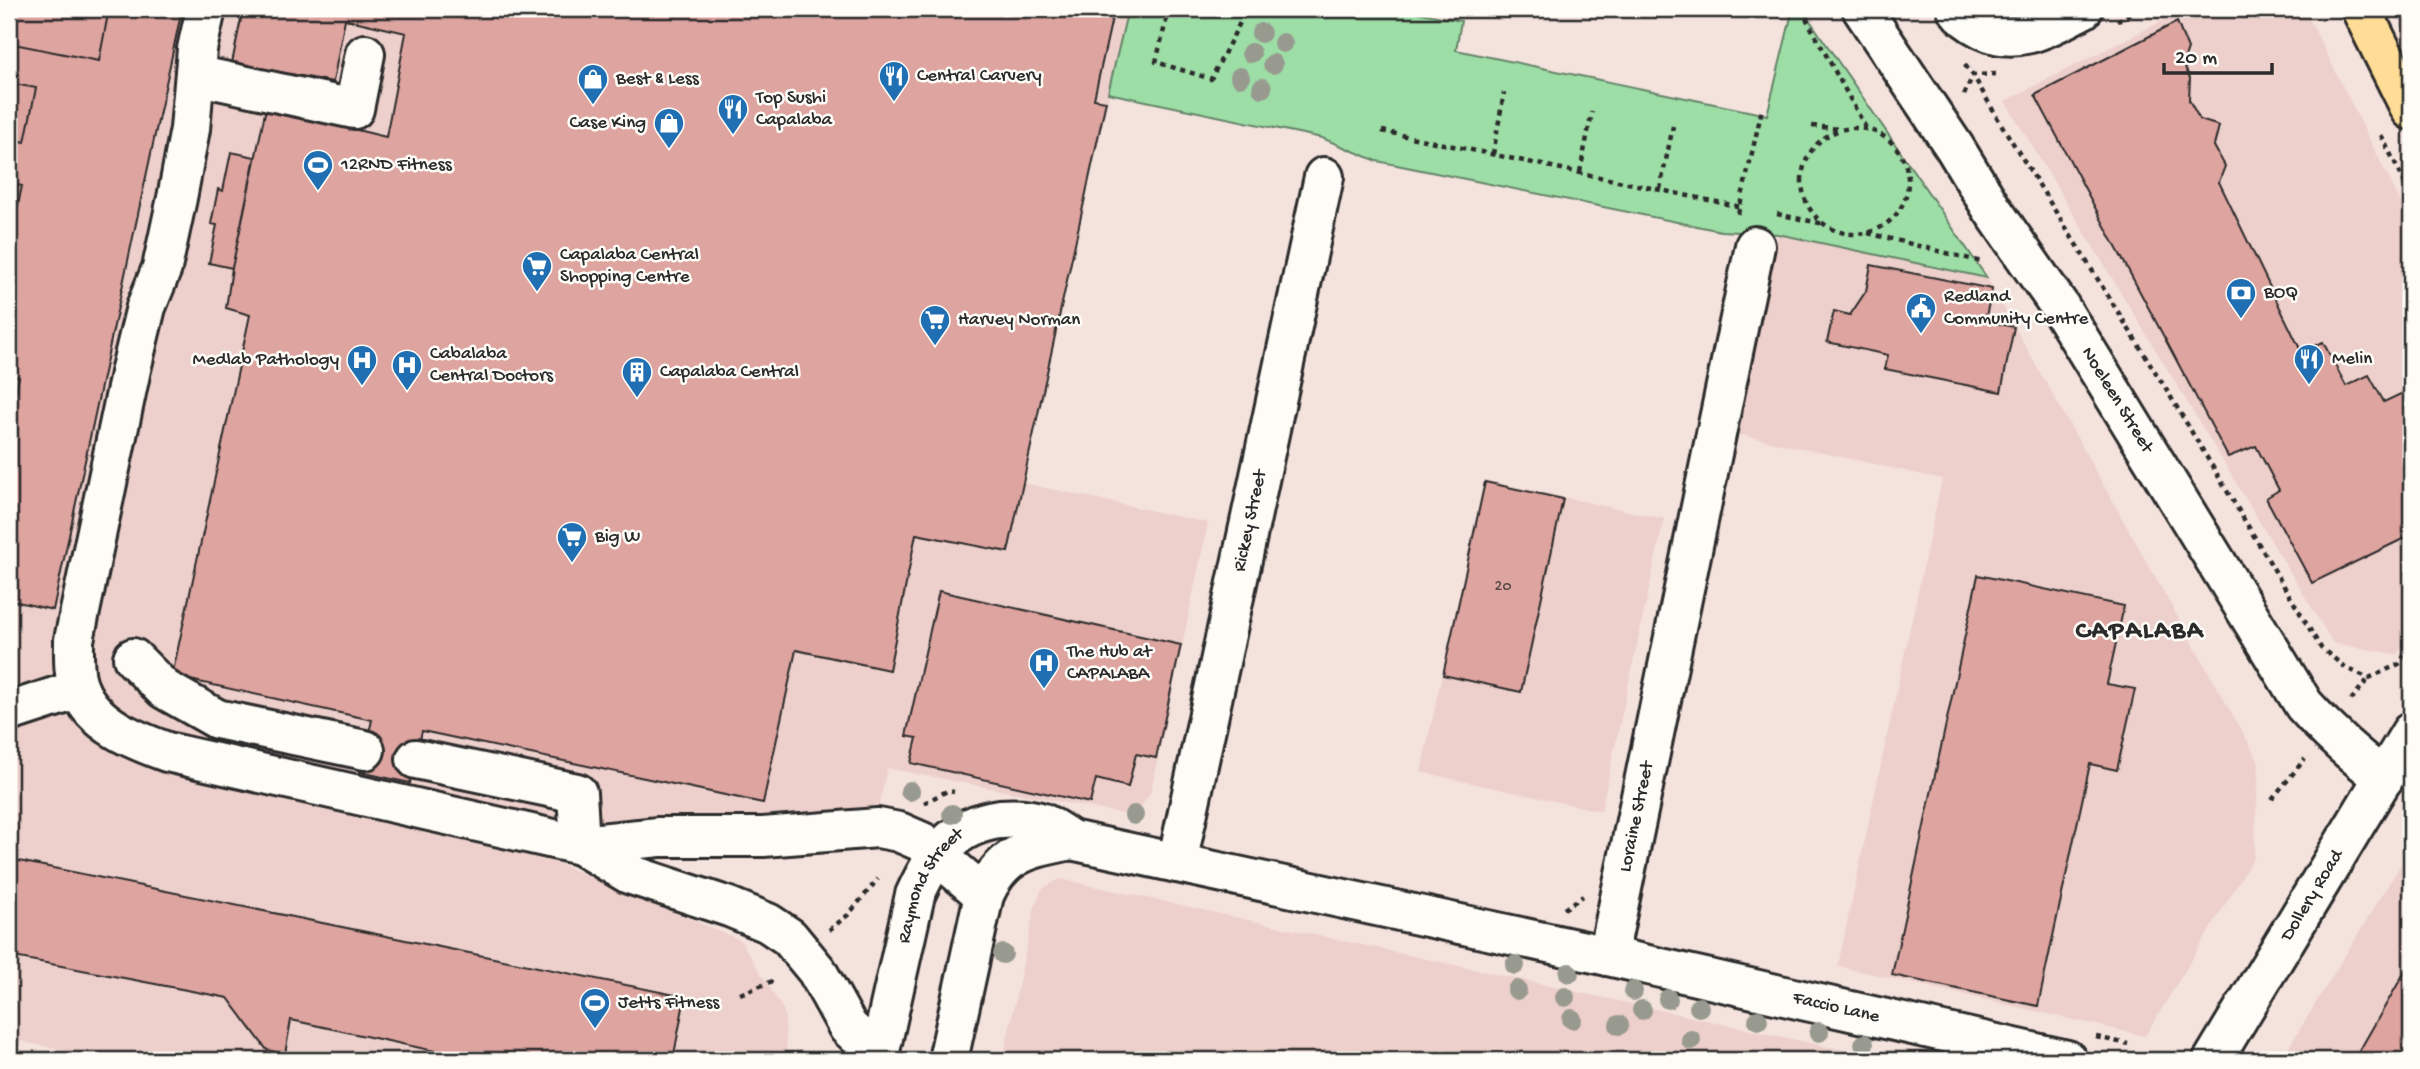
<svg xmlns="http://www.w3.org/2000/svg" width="2420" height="1069" font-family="'Gochi Hand',sans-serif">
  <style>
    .built { fill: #edcfcb }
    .green { fill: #9ddda6; stroke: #648468; stroke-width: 2 }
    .building { fill: #dea4a0; stroke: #2b2b2b; stroke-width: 2 }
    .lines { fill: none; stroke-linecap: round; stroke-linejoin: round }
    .minor-casing { stroke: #2b2b2b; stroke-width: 44 }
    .major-casing { stroke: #2b2b2b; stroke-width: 44 }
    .path { stroke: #2b2b2b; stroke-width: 4.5; stroke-dasharray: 5 5; stroke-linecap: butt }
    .minor { stroke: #fdfcf7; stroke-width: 38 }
    .major { stroke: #ffdd96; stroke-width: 38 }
    .tree { fill: #989a8f }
    .labels { text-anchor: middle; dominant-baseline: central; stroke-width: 5; stroke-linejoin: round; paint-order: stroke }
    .number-label { font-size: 16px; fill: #584948 }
    .poi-label { font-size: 19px; fill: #2b2b2b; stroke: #fdfcf7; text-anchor: start }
    .street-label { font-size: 19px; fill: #2b2b2b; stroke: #fdfcf7 }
    .district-label { font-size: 26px; font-weight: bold; letter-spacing: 2px; fill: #2b2b2b; stroke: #fdfcf7 }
  </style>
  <rect width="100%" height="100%" fill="#f4e2dd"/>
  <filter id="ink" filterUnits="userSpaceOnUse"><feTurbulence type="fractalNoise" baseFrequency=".0143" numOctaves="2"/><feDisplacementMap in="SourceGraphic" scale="14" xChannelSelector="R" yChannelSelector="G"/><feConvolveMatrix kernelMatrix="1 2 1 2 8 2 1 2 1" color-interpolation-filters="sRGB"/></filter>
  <g filter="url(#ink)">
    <path class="built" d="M9 9H1128L1023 483 1208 523 1151 791 1141 807 1124 814 887 768 879 806 612 828 536 854 740 940 784 1011 787 1060H112L9 1039Z
      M2186 9H2304L2411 223V632L2397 654 2333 643 2005 101Z
      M1778 234 1987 278 2259 762 2254 857 2145 1036 1838 966 1942 479 1737 434Z
      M1484 480 1664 519 1601 811 1421 772Z
      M2411 848V1060H2281Z
      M1060 879 1888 1060H1003L1035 906 1042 889Z"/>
    <path class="green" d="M1128 9H1402L1461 21 1456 50 1767 115 1793 9H1802L1987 278 1778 234 1721 231 1377 161 1322 138 1108 93Z"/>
    <path class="building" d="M9 9H182L53 610 9 600Z
      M9 9H109L99 61 9 43Z
      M243 9H1114L1094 99 1106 101 1008 552 916 534 889 670 796 650 763 803 422 731 410 783 360 772 372 720 172 676 250 315 226 308 232 268 266 108 386 137 406 33 345 19 333 82 232 63Z
      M2177 22 2188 49 2183 64 2190 78 2189 100 2200 120 2219 126 2214 146 2225 166 2219 182 2301 351 2323 342 2346 386 2369 375 2384 402 2411 389V535L2312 583 2266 498 2279 490 2256 446 2228 457 2035 95Z
      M9 83 36 88 25 142 9 138Z
      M231 152 255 157 232 268 209 263 217 225 211 224 218 189 223 191Z
      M9 183 22 186 11 238H9Z
      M1871 265 1992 289 1985 321 2014 327 2001 392 1885 369 1888 355 1827 342 1834 311 1850 315 1866 291Z
      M9 374 19 377 9 428Z
      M1485 482 1563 499 1521 692 1443 675Z
      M1978 575 2124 606 2107 684 2135 689 2117 770 2090 764 2038 1006 1892 975Z
      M939 591 1181 645 1156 758 1136 754 1128 787 1096 779 1090 803 911 763 917 738 906 736Z
      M9 859 685 997 673 1060H476L291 1020 285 1054 267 1050 228 998 9 956Z
      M2411 961V1060H2357V1055Z"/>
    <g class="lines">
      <g class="minor-casing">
        <g id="minor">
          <path d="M206 9 197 49 190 129 177 198 162 268 146 307 131 369 74 640C74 655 73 675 79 689 94 725 134 740 167 752L580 845 659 837H763L878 828 899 832 922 842 984 895"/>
          <path id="s1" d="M1862 9 1955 148 1992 209 2058 304 2304 705C2329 733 2354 756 2384 778"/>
          <path d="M1957 9C1963 18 1973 24 1983 29 2019 47 2051 25 2083 9"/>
          <path d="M195 75 354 109 365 54"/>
          <path d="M133 658 164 689 217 719 365 750"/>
          <path d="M9 712 79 689"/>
          <path d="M416 759 577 793 580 845"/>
          <path d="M580 845 629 874 729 907 768 923 789 937 817 971 848 1027 879 1056"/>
          <path id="s2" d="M1177 863 1324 177"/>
          <path id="s3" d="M1608 956 2067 1060"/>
          <path id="s4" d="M878 1060 915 895C933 855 953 825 1000 819 1013 818 1029 818 1043 823 1052 827 1062 834 1071 840L1608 956 1755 246"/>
          <path d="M948 1060 984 895C1003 852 1029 849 1071 840"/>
          <path id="s5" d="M2213 1060 2411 732"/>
        </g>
      </g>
      <g class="major-casing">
        <path id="major" d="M2361 9 2411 110"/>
      </g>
      <path class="path" d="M1169 9 1156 62 1211 79 1246 11
        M1801 9 1866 128
        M2318 9 2323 20
        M2117 21 2141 9
        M1996 74 1973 75 1998 119 2166 389 2321 648 2346 668 2369 678 2399 664 2411 645
        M1964 95 1973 75 1964 64
        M1812 126 1840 129
        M1802 181a53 53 0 1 1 106 0a53 53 0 1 1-106 0Z
        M1382 131 1741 207
        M2381 135 2411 195
        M1493 154 1504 93
        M1580 172 1592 112
        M1660 189 1673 126
        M1738 214 1762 109
        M1777 214 1824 224
        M1868 233 1982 262
        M2351 700 2369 678
        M2272 799 2305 759
        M924 803 947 791 954 792
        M1564 909 1583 896
        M829 930 848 915 878 879
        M740 994 775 980
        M2096 1037 2128 1044"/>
      <use href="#minor" class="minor"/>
      <use href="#major" class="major"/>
    </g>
    <g class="tree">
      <circle cx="1261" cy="33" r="10"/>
      <circle cx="1283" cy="43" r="10"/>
      <circle cx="1251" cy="53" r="10"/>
      <circle cx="1273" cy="64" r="10"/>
      <circle cx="1240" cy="77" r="10"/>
      <circle cx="1262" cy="88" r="10"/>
      <circle cx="910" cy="791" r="10"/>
      <circle cx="952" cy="814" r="10"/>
      <circle cx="1134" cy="815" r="10"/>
      <circle cx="1003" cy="954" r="10"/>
      <circle cx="1515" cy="965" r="10"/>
      <circle cx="1569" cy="973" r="10"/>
      <circle cx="1517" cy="990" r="10"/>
      <circle cx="1633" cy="991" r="10"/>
      <circle cx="1565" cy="997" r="10"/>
      <circle cx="1668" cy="999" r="10"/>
      <circle cx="1699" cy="1007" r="10"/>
      <circle cx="1642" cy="1010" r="10"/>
      <circle cx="1572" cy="1019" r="10"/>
      <circle cx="1758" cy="1020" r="10"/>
      <circle cx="1619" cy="1025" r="10"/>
      <circle cx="1819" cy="1032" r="10"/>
      <circle cx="1691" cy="1040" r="10"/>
      <circle cx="1864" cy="1044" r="10"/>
    </g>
  </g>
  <defs>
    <g id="restaurant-pin" transform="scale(1.575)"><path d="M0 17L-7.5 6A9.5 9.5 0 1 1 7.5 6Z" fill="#1f6fb2" stroke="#fdfcf7"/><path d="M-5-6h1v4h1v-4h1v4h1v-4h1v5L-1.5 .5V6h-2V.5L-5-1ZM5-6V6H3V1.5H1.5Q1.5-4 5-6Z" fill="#fff"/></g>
    <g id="shop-pin" transform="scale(1.575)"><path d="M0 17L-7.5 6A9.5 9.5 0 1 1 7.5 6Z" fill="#1f6fb2" stroke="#fdfcf7"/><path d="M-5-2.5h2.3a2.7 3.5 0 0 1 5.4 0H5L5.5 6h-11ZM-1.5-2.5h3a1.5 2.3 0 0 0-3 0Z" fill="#fff"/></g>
    <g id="stadium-pin" transform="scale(1.575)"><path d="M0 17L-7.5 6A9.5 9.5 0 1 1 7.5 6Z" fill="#1f6fb2" stroke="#fdfcf7"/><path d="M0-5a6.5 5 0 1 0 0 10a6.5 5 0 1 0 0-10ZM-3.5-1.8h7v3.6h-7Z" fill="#fff"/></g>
    <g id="supermarket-pin" transform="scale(1.575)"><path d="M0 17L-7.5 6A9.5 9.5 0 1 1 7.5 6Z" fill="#1f6fb2" stroke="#fdfcf7"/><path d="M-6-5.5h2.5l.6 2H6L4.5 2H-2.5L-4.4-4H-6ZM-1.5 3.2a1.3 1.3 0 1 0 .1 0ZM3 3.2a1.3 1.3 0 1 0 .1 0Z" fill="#fff"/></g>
    <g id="bank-pin" transform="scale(1.575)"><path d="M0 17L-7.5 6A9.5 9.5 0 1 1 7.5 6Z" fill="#1f6fb2" stroke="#fdfcf7"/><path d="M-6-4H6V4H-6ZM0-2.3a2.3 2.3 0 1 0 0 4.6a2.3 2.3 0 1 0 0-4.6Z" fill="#fff"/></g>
    <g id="civic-pin" transform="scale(1.575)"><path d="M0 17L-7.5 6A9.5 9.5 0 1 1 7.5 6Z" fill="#1f6fb2" stroke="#fdfcf7"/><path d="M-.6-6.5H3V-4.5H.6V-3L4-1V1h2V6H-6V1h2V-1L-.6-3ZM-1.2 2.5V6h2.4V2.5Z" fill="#fff"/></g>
    <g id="hospital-pin" transform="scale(1.575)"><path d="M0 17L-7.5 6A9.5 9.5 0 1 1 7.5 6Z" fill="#1f6fb2" stroke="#fdfcf7"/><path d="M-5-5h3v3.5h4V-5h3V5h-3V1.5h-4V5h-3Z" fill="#fff"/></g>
    <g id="building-pin" transform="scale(1.575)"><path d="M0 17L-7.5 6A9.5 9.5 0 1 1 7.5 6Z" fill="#1f6fb2" stroke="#fdfcf7"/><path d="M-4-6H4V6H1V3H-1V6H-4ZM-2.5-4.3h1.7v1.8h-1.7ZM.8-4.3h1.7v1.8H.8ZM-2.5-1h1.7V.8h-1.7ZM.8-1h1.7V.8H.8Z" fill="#fff"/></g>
  </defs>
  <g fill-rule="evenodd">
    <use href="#restaurant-pin" x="894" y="76"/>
    <use href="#shop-pin" x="593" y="79"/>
    <use href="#restaurant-pin" x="733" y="109"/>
    <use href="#shop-pin" x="669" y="123"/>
    <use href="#stadium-pin" x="318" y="165"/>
    <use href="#supermarket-pin" x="537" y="266"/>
    <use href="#bank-pin" x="2241" y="293"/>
    <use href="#civic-pin" x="1921" y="308"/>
    <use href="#supermarket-pin" x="935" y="320"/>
    <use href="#restaurant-pin" x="2309" y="359"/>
    <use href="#hospital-pin" x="362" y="360"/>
    <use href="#hospital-pin" x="407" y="365"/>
    <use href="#building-pin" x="637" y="372"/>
    <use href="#supermarket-pin" x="572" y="537"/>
    <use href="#hospital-pin" x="1044" y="663"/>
    <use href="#stadium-pin" x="595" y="1003"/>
  </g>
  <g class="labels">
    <g class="number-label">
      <text x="1503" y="587">20</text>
    </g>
    <g class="poi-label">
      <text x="917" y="76">Central Carvery</text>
      <text x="616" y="79">Best &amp; Less</text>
      <text x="756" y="98">Top Sushi<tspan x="756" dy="22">Capalaba</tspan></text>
      <text x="646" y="123" text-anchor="end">Case King</text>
      <text x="341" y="165">12RND Fitness</text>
      <text x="560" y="255">Capalaba Central<tspan x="560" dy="22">Shopping Centre</tspan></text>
      <text x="2264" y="293">BOQ</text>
      <text x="1944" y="297">Redland<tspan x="1944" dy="22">Community Centre</tspan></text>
      <text x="958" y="320">Harvey Norman</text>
      <text x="430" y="354">Cabalaba<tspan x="430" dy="22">Central Doctors</tspan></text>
      <text x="2332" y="359">Melin</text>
      <text x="339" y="360" text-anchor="end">Medlab Pathology</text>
      <text x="660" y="372">Capalaba Central</text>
      <text x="595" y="537">Big W</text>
      <text x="1067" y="652">The Hub at<tspan x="1067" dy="22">CAPALABA</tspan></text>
      <text x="618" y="1003">Jetts Fitness</text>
    </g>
    <g class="street-label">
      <text stroke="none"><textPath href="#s1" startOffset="467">Noeleen Street</textPath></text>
      <text stroke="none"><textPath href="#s2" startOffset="350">Rickey Street</textPath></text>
      <text stroke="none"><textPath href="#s4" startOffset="1057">Loraine Street</textPath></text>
      <text stroke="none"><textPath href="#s4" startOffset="184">Raymond Street</textPath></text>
      <text stroke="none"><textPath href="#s5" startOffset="192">Dollery Road</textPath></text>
      <text stroke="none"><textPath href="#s3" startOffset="234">Faccio Lane</textPath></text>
    </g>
    <g class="district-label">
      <text x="2140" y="632">CAPALABA</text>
    </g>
  </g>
  <rect width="2420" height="1069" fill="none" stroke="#fdfcf7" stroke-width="35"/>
  <rect x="18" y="18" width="2385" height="1034" fill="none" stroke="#2b2b2b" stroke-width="2.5" filter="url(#ink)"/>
  <path d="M2164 63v10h108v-10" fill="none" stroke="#2b2b2b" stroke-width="3.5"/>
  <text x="2175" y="63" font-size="21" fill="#2b2b2b" stroke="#fdfcf7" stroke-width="5" paint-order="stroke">20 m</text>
</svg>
